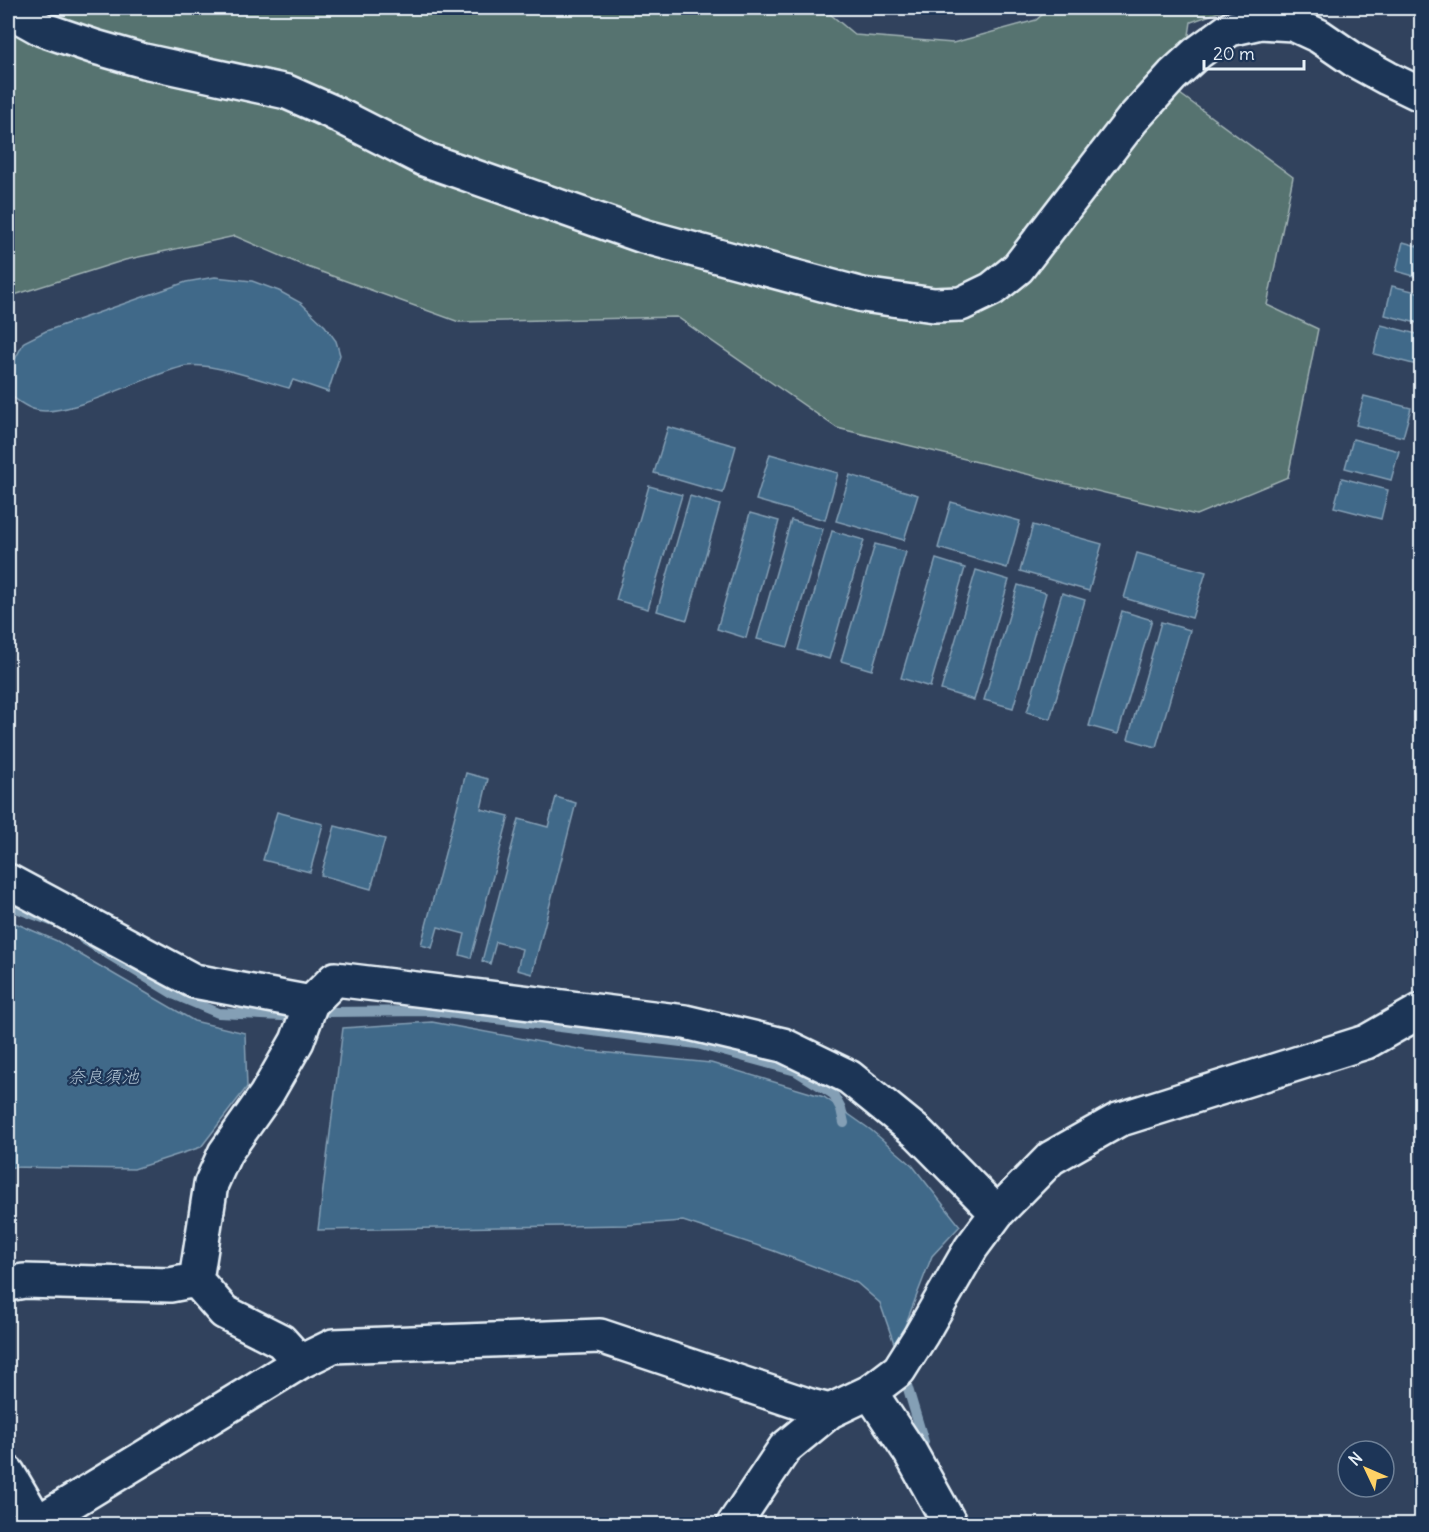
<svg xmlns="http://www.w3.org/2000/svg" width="1429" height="1532" font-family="Delius,'Klee One',sans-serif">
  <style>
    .green { fill: #577370; stroke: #a0b2b4; stroke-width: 1.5 }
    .water { fill: #416989; stroke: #849fb5; stroke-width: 1.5 }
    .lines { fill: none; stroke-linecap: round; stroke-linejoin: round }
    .stream { stroke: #849fb5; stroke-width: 10 }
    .minor-casing { stroke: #e8f1f8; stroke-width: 38 }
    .minor { stroke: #1d3557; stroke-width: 33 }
    .labels { text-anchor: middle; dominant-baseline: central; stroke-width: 4.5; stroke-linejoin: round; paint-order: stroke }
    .water-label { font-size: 18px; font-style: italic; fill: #aec1d1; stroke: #1d3557 }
  </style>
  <rect width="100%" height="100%" fill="#31425d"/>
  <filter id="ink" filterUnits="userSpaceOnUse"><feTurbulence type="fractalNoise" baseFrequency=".0167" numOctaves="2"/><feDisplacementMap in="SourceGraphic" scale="12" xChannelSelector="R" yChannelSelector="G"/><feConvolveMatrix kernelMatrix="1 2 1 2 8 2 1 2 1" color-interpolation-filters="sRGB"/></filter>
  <g filter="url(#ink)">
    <path class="green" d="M8 8H823L855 35 953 43 1036 20 1050 8H1230L1191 22 1180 94 1293 177 1267 305 1318 329 1288 477 1196 515 837 428 677 317 459 322 302 265 235 236 125 260 8 297Z"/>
    <path class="water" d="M1403 242 1421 247V278L1396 271Z
      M215 277 252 281 279 291 301 303 325 326 336 341 340 355 328 392 293 380 289 388C263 381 211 362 186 366 149 373 65 421 33 409 24 406 17 400 10 395L8 385 13 383 11 367 24 342 46 331 186 282Z
      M1392 286 1421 293V324L1385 315Z
      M1381 325 1421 335V366L1374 354Z
      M1364 396 1411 408 1403 437 1356 425Z
      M668 427 736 446 723 493 654 473Z
      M1353 439 1399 451 1391 480 1345 468Z
      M770 454 838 473 825 520 756 500Z
      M850 475 918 495 904 540 836 521Z
      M1342 478 1388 490 1381 519 1334 507Z
      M649 486 682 495 648 609 616 600Z
      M690 496 720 505 687 620 657 611Z
      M951 502 1020 521 1007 568 938 548Z
      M750 513 779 521 746 638 717 629Z
      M791 520 823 529 788 647 757 639Z
      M1033 525 1102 544 1089 591 1020 571Z
      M832 531 864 540 829 659 798 650Z
      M875 544 906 552 872 670 841 661Z
      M1137 553 1206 572 1192 618 1124 598Z
      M936 559 965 568 930 687 901 678Z
      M976 570 1009 580 974 700 941 690Z
      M1018 585 1046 593 1013 708 984 700Z
      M1062 593 1085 600 1050 719 1027 712Z
      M1122 611 1152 620 1118 734 1089 726Z
      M1161 622 1190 630 1156 747 1128 739Z
      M466 773 488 779 481 809 509 816 471 958 460 955 465 934 438 927 432 948 421 945Z
      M556 797 576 803 532 974 517 970 522 949 496 942 490 964 482 961 519 819 548 827Z
      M277 812 323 824 310 872 263 860Z
      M335 826 385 839 371 889 321 875Z
      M8 920 57 941 194 1021 245 1033 247 1087 201 1147 134 1169 8 1167Z
      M432 1022 589 1051 711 1063 824 1097 871 1130 912 1165 960 1226 932 1256 896 1349 880 1303 857 1283 774 1251 683 1221 628 1225 318 1230 343 1028Z"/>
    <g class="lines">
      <path class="stream" d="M8 905 54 922
        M83 939 175 995 218 1013 282 1016
        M328 1012 431 1011 697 1044 796 1071 833 1094 841 1109 844 1123
        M906 1382 924 1442"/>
      <g class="minor-casing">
        <path id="minor" d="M8 10 42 29 95 47 144 61 287 92 330 111 424 159 643 236 863 295 934 305 961 304 992 289 1018 268 1132 120 1173 75 1197 53 1230 29 1261 22 1293 24 1319 36 1354 60 1387 78 1422 95
          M8 881 194 981 311 1003
          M8 1284 24 1281 170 1285 196 1280
          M300 1362 281 1341 224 1312 196 1280 211 1184 225 1153 266 1095 297 1041 311 1003 335 979 685 1022 783 1045 849 1077 918 1133 997 1213 1051 1158 1118 1120 1366 1042 1422 1010
          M870 1392 910 1452 950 1524
          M8 1473 38 1524
          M37 1523 300 1362 333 1346 600 1336 810 1406 830 1411
          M734 1524 785 1448 830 1411 870 1392 899 1370 921 1335 971 1248 997 1213"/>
      </g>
      <use href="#minor" class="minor"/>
    </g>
  </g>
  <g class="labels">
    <g class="water-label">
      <text x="103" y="1076">奈良須池</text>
    </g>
  </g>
  <rect width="1429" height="1532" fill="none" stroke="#1d3557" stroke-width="30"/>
  <rect x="15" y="15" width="1399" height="1502" fill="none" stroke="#e8f1f8" stroke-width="2" filter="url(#ink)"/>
  <g transform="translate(1366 1469) rotate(314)"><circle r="28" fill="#1d3557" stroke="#6e8097" stroke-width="1.5"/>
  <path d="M0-4.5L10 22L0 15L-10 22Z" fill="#ffd166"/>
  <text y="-9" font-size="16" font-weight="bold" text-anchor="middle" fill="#e8f1f8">N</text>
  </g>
  <path d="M1204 60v9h100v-9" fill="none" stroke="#e8f1f8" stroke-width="3"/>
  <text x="1213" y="60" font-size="18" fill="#e8f1f8" stroke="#1d3557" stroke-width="4.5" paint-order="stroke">20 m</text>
</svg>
